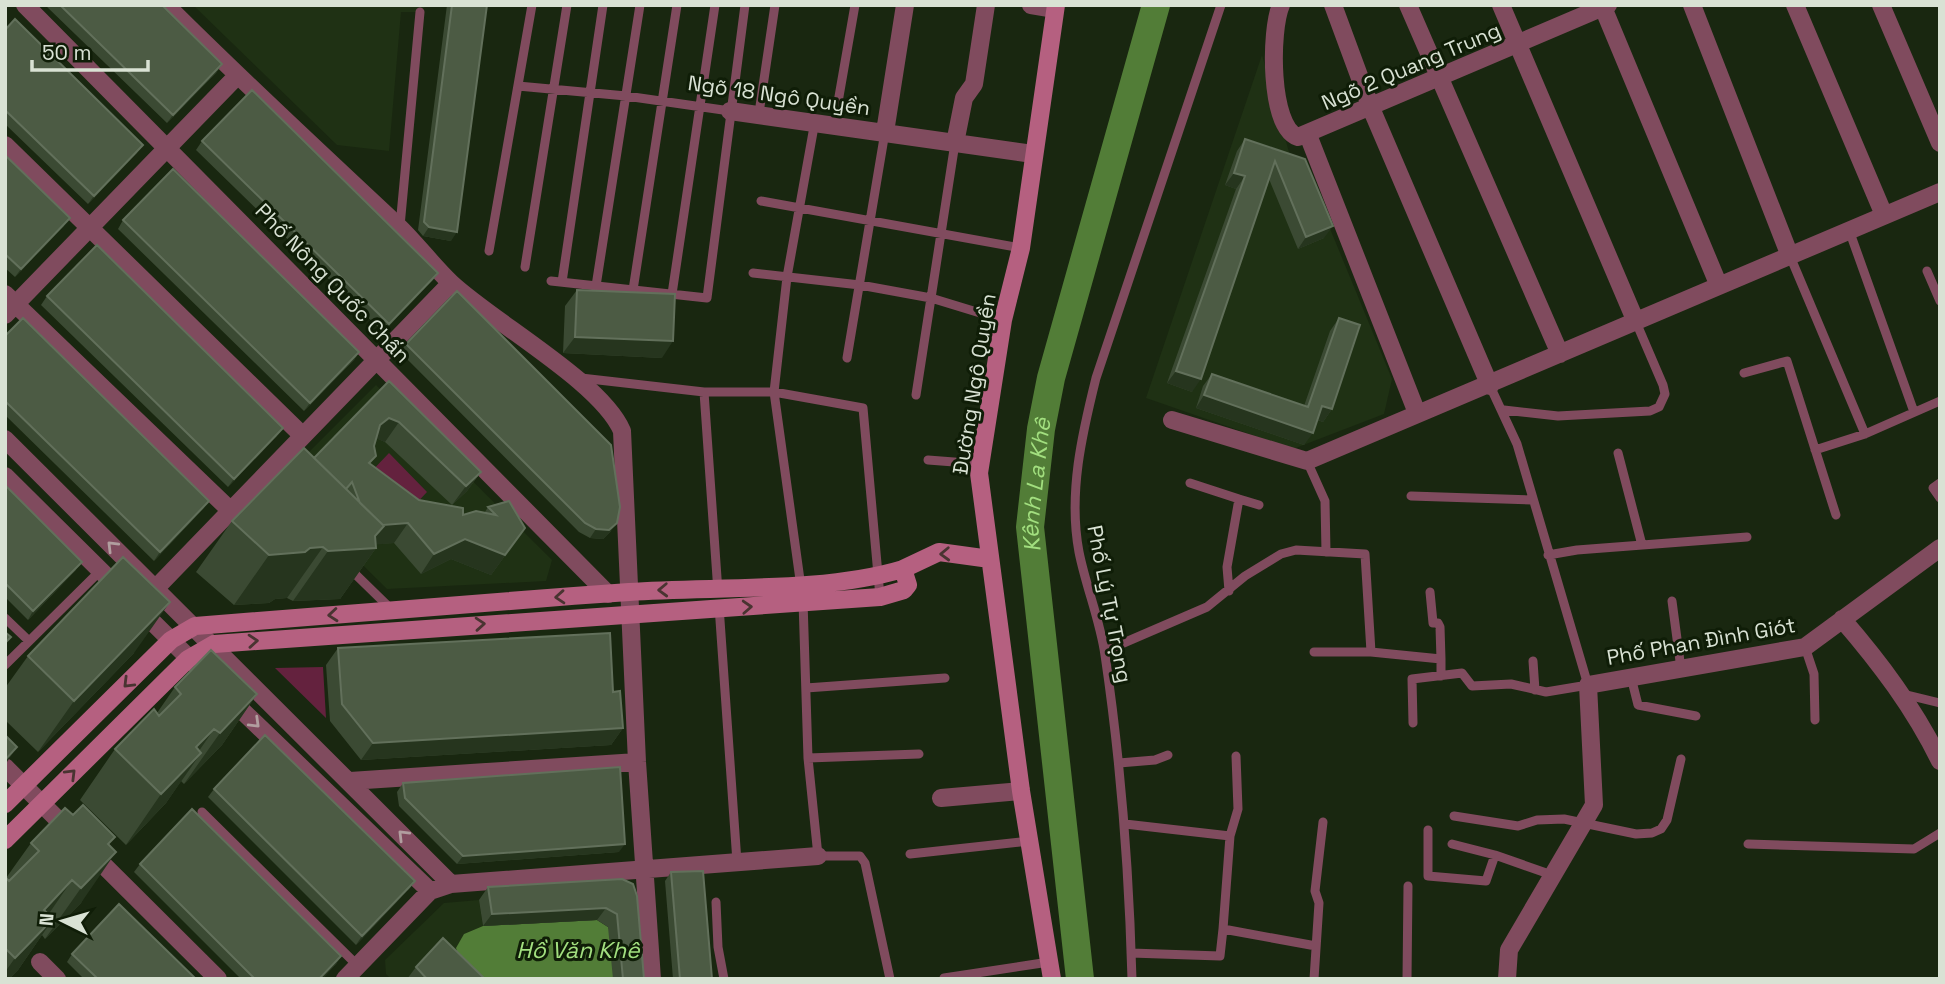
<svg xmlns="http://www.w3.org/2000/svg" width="1945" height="984" font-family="'Space Grotesk',sans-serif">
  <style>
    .built { fill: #1f3114 }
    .green { fill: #64223e }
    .water { fill: #527d37 }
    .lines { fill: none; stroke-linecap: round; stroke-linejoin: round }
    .river { stroke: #527d37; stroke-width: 28 }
    .lane { stroke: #804b5e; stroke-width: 9 }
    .street { stroke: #804b5e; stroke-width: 18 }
    .secondary { stroke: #b56080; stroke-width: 18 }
    .wall { fill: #3b4a33 }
    .shaded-wall { fill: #26351e }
    .building { fill: #4c5b44; stroke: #62705b; stroke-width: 2 }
    .oneway { stroke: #b19e9f }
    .oneway2 { stroke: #493431 }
    .labels { text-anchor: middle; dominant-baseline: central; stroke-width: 6; stroke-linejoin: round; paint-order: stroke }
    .street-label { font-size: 21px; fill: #d9e2d4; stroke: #0f1d07 }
    .water-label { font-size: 23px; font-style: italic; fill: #a2df7f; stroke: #0f1d07 }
  </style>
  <rect width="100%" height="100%" fill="#192710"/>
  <path class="built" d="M193 5H427L420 12H401L389 151 337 145Z
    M1262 55 1292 163 1305 168 1392 379 1384 414 1293 449 1146 398Z
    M376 385 552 560 546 581 387 589 279 482Z
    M479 900 483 926 464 934 481 979H391L386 974 385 960 444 903Z"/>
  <path class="green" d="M389 453 427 492 408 512 369 474Z
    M323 667 326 718 275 668Z"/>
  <path class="water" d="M597 920 608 927 611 933 614 979H481L459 957 456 948 464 934 483 926Z"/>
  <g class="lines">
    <path class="river" id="s1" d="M1080 979 1030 527 1041 429 1051 378 1156 5"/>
    <path class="lane" d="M518 86 626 96 730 111
      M759 113 775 5
      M834 125 855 5
      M761 201 1021 248
      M400 226 420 12
      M1849 230 1914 412
      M489 251 532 5
      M1790 256 1865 434
      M525 267 567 5
      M1927 271 1940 301
      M753 273 860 285 931 298 1003 320
      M551 281 707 298 745 5
      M562 282 603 5
      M596 286 640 5
      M633 290 677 5
      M672 294 715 5
      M847 358 885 132
      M1744 373 1787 361 1836 515
      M581 378 704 392H774L863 408 880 597
      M704 392 718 592
      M916 395 955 143
      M1504 410 1558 416 1650 411 1659 407 1665 394 1663 385 1636 322
      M1815 450 1865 434 1940 401
      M1618 453 1642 545
      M928 460 980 464
      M1307 461 1325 501 1326 552
      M1190 483 1239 499 1227 567 1229 591
      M1940 483 1933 488 1940 498
      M1411 496 1532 500
      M1239 499 1259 505
      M1548 555 1577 550 1747 537
      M349 568 391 609
      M801 587 774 392 787 277 815 121
      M1430 592 1433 623H1438L1440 627 1441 659
      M803 601 808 758 818 856H860L865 863 890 979
      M1672 601 1681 669
      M719 606 737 862
      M5 618 29 641
      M1805 647 1814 674 1815 720
      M1105 651 1207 607 1245 576 1281 554 1296 550 1365 554 1371 652 1441 659V676
      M1314 652H1371
      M1533 661 1535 690
      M5 665 100 571
      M1631 677 1638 705 1696 716
      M806 688 945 678
      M1903 694 1940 703
      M1413 723 1412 679 1462 673 1472 686 1511 684 1546 692 1588 685 1517 444 1490 386
      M808 758 919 754
      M1119 763 1155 760 1168 755
      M202 812 357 965
      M1454 816 1518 826 1537 820 1564 819 1636 834 1652 833 1661 829 1667 820 1681 759
      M1125 824 1230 836 1223 929 1316 946
      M1428 830V876L1486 881 1495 855
      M1230 836 1238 809 1236 756
      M1452 844 1495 855 1552 875
      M1748 844 1914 849 1940 833
      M910 854 1029 841
      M716 902 718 947 724 979
      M1131 953 1220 956 1223 929
      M944 978 1049 962
      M1132 979C1129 870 1121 763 1105 655 1100 620 1086 587 1079 552 1068 494 1082 434 1096 378L1221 5
      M1314 979 1319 903 1315 891 1323 822
      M1407 979 1408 886"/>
    <path class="street" d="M25 5 608 594
      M166 5C241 80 319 152 397 225 416 243 432 265 451 283 494 323 601 382 622 431L637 762 652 979
      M1031 5 1055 9
      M1281 5C1270 30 1269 127 1298 137L1608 5
      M1333 5 1371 108 1490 386
      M1408 5 1560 354
      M1501 5 1636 322
      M1602 5 1719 286
      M1692 5 1790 256
      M1795 5 1884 215
      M1881 5 1940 143
      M730 111 1033 154
      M885 132 905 5
      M1308 135 1417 413
      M955 143 964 98 974 84 986 5
      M5 145 303 436
      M5 294 231 511
      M5 315 237 76
      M1172 420 1307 461 1940 192
      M5 439 451 884
      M5 476 199 668
      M155 589 451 283
      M1842 619C1880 663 1914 708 1940 761
      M229 698 430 891
      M5 767 218 979
      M350 781 637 762
      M941 798 1021 791
      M40 962 57 979
      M345 979 430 891 451 884 818 856
      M1507 979 1509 950 1594 805 1588 685 1805 647 1940 548"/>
    <path class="secondary" d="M903 569 939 552 990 559
      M5 804 171 640 195 626C339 614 484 602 629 592 713 586 823 593 903 569L908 585 904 590 880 597 214 644 188 659 5 840
      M1052 979 1021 791 979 473 1003 320 1021 248 1056 5"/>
  </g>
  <path class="wall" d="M45 5H162L222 64 216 73 167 123Z
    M447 5H487L451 241 423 236 418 230Z
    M5 30 137 153 88 204 5 124Z
    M1245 139 1305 159 1324 238 1298 249 1269 179 1192 392 1167 383 1236 189 1225 185 1237 151Z
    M202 141 438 273 432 281 383 332 196 150Z
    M5 155 64 226 15 277 5 268Z
    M123 220 359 352 354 360 304 411 118 229Z
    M577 290 662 358 563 353 565 306Z
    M47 296 277 436 228 487 41 305Z
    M1339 318 1332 409 1323 422 1317 420 1304 445 1196 408 1203 386 1212 374 1304 406 1330 331Z
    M5 336 209 501 203 509 154 561 5 415Z
    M406 344 611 531 603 539 590 538 579 532 400 352Z
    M389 381 481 472 467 491 452 505 385 442 376 438 374 446 376 456 370 464 419 500 463 515 485 512 488 507 525 528 491 575 451 559 421 574 394 543 376 544V548L340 599 293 601 287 598 275 599 269 603 234 605 196 572 232 521 314 458Z
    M5 485 76 570 28 620 5 597Z
    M338 648 613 692 623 728 611 745 361 760 330 721 326 665Z
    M134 653 38 752 5 720V688L28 656Z
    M175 687 257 694 222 745 184 784 181 781 166 803 126 845 80 800 115 749 157 713Z
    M403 783 619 852 457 864 399 806 397 792Z
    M214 789 415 881 409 889 356 945 208 797Z
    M73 815 109 845 81 903 45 939 42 935 18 970 9 979H5V877L6 878 31 843Z
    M140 864 341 956 336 964 322 979H241L134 872Z
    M671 872 712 979H673L665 881Z
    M622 879 644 979H613L608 927 597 920 483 926 479 900 488 887Z
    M72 954 196 979H84L67 962Z
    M416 967 485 979H407Z"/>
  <path class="shaded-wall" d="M222 64 216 73 167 123 173 115Z
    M143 145 137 153 88 204 94 196Z
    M1234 173 1245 176 1236 189 1225 185Z
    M70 218 64 226 15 277 21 269Z
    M1333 226 1324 238 1298 249 1306 237Z
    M429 227 457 232 451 241 423 236Z
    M438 273 432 281 383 332 389 324Z
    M575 337 673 341 662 358 563 353Z
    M359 352 354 360 304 411 310 403Z
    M1176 371 1201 379 1192 392 1167 383Z
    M1204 395 1313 433 1304 445 1196 408Z
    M1322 406 1332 409 1323 422 1313 418Z
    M389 418 399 422 385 442 375 438 380 425Z
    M283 428 277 436 228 487 234 479Z
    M481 472 467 491 452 505 466 486Z
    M209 501 203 509 154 561 160 552Z
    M408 523 394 543 371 545 376 548 340 599 293 601 328 551 368 526Z
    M617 523 611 531 603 539 590 538 596 529Z
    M525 528 491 575 451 559 421 574 434 554 465 539Z
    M323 547 287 598 275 599 269 603 234 605 269 555Z
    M82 562 76 570 28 620 33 611Z
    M170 602 134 653 38 752 74 701Z
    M257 694 222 745 184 784 220 733Z
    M623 728 611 745 361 760 373 743Z
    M214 729 188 767 201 753 166 803 126 845 161 794 196 747Z
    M17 747 5 765V760Z
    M625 844 619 852 457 864 463 856Z
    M116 852 81 903 45 939 81 888Z
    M72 880 37 931 44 910Z
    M415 881 409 889 356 945 362 936Z
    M606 908 597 920 483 926 492 914Z
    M53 919 18 970 9 979H5V972L15 958Z
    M341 956 336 964 322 979H319Z"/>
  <path class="building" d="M60 5H162L222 64 173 115Z
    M452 5H487L457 232 429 227 424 222Z
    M15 19 143 145 94 196 5 110V30Z
    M252 90 438 273 389 324 202 141Z
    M1245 139 1305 159 1333 226 1306 237 1275 161 1201 379 1176 371 1245 176 1234 173Z
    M5 155 70 218 21 269 5 254Z
    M173 169 359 352 310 403 123 220Z
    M97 245 283 428 234 479 47 296Z
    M577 290 675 294 673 341 575 337Z
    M457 291 611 445 620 507 617 523 609 530 596 529 585 523 406 344Z
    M23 318 209 501 160 552 5 401V336Z
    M1339 318 1360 325 1332 409 1322 406 1313 433 1204 395 1212 374 1308 407Z
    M389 381 481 472 466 486 399 422 389 418 380 425 374 446 376 456 369 463 419 500 463 508V515L476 511 496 515 488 507 509 501 525 528 505 555 465 539 434 554 408 523 383 525 360 503 352 482 346 489 314 458Z
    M304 448 384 526 375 536 376 548 328 551 323 547 310 548 305 552 269 555 232 521Z
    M5 485 82 562 33 611 5 583Z
    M123 557 170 602 74 701 28 656Z
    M5 632 11 637 5 643Z
    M610 633 613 692 620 691 623 728 373 743 342 704 338 648Z
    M211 650 257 694 220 733 214 729 196 747 201 753 161 794 115 749 154 709 159 716 181 694 175 687Z
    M5 735 17 747 5 760Z
    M265 735 415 881 362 936 214 789Z
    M620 767 625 844 463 856 405 798 403 783Z
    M83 805 115 837 108 844 116 852 81 888 72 880 44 910 53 919 15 958 6 949H5V877L9 881 39 851 31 843 65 808 73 815Z
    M192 809 341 956 319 979H255L140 864Z
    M703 871 712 979H680L671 872Z
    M622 879 633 884 637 896 644 979H623L617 914 606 908 492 914 488 887Z
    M119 904 196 979H98L72 954Z
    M443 938 485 979H427L416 967Z"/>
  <defs><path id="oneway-chevron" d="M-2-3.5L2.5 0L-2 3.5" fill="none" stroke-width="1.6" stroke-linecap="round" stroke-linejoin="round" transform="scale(1.75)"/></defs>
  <g class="oneway">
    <use href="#oneway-chevron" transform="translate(112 546) rotate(-135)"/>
    <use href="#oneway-chevron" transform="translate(255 723) rotate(44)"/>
    <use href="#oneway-chevron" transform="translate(403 835) rotate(-135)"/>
  </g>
  <g class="oneway2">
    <use href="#oneway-chevron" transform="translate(945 554) rotate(178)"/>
    <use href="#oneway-chevron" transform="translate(663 590) rotate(178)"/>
    <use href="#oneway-chevron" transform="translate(560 597) rotate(176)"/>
    <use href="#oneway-chevron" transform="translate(747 607) rotate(-3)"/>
    <use href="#oneway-chevron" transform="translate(333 615) rotate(175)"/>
    <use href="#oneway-chevron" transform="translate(480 624) rotate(-4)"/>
    <use href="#oneway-chevron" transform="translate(253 641) rotate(-4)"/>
    <use href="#oneway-chevron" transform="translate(128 683) rotate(135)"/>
    <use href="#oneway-chevron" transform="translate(71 774) rotate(-45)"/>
  </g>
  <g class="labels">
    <g class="street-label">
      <text transform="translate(1411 66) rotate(-23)">Ngõ 2 Quang Trung</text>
      <text transform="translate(779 95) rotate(8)">Ngõ 18 Ngô Quyền</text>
      <text transform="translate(333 283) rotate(46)">Phố Nông Quốc Chấn</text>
      <text transform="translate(974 384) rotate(-81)">Đường Ngô Quyền</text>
      <text transform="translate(1110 604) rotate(79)">Phố Lý Tự Trọng</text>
      <text transform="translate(1701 641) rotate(-10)">Phố Phan Đình Giót</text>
    </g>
    <g class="water-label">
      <text stroke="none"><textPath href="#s1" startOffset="497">Kênh La Khê</textPath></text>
      <text x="578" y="950">Hồ Văn Khê</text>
    </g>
  </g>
  <rect width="1945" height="984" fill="none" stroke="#d9e2d4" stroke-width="14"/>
  <g transform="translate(63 921) rotate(275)" stroke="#0f1d07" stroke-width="5" paint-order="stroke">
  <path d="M0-5L12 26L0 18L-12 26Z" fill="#d9e2d4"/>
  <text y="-10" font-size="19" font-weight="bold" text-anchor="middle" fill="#d9e2d4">N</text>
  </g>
  <path d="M32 60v10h116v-10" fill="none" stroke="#d9e2d4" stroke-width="3.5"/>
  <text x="42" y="60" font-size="21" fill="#d9e2d4" stroke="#0f1d07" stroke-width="5" paint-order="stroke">50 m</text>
</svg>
